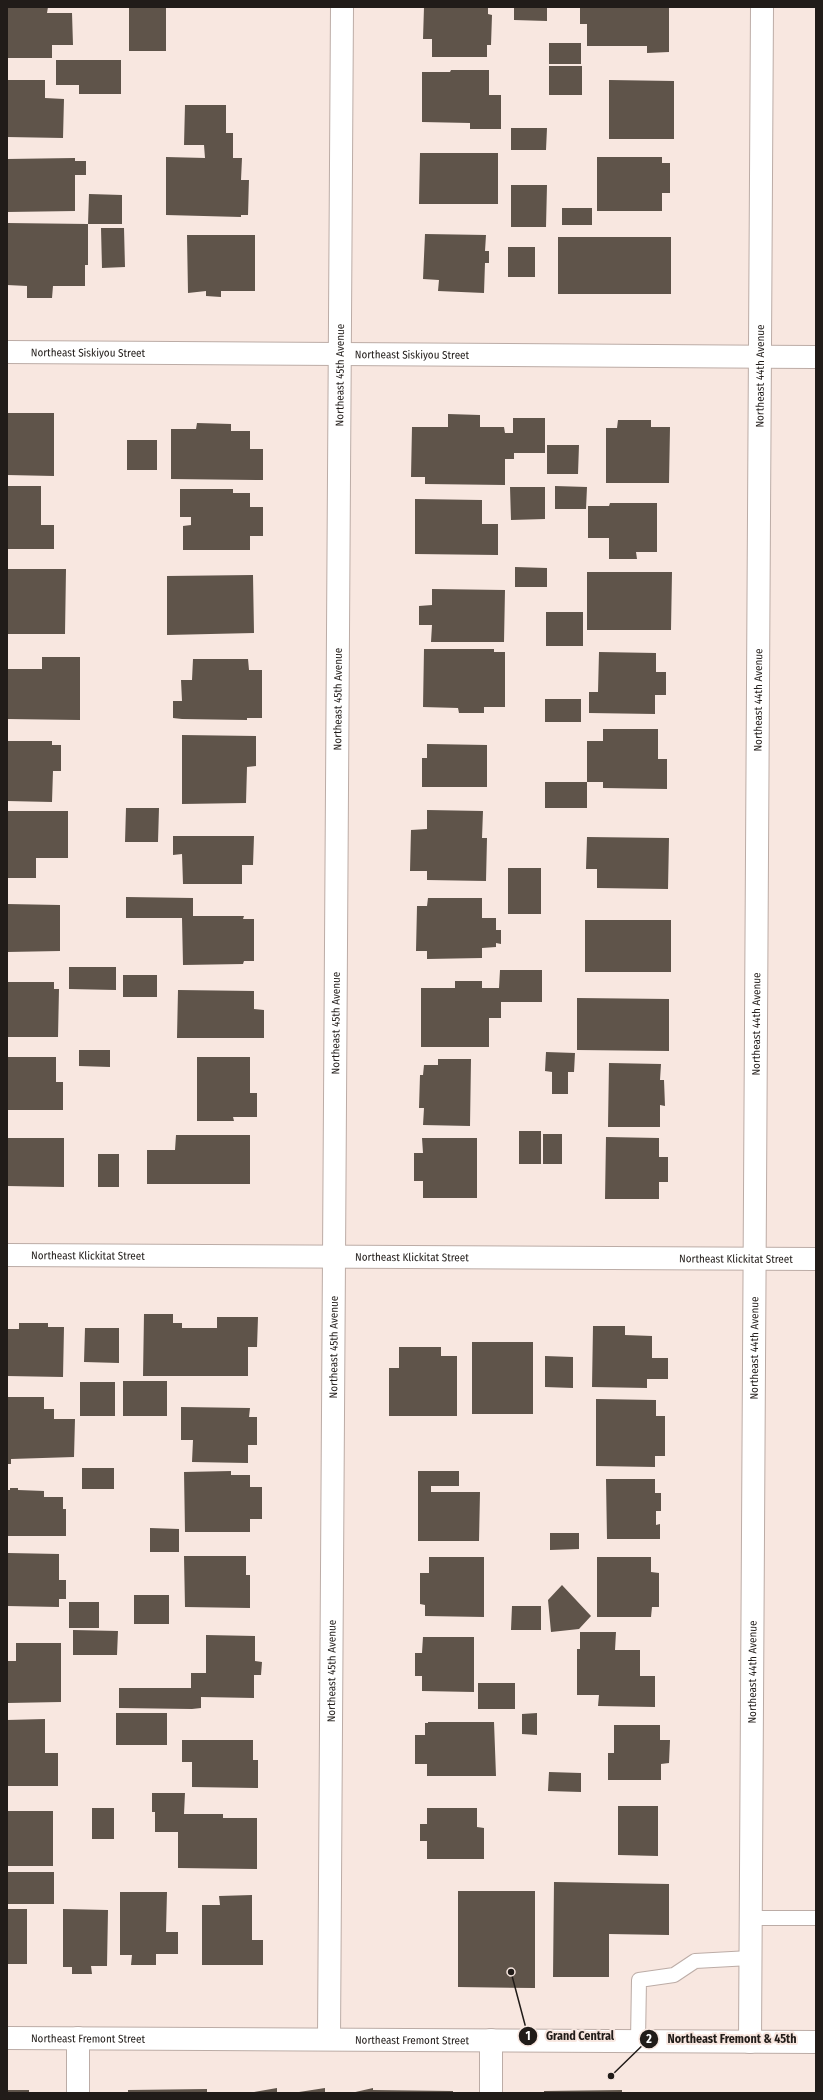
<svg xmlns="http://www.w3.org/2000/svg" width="823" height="2100" font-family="'Fira Sans Condensed',sans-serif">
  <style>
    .building { fill: #5f544a }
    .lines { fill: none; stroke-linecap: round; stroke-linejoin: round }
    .lane-casing { stroke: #bcaca6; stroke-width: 16 }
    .street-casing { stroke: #bcaca6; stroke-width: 24 }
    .secondary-casing { stroke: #bcaca6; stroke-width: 24 }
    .lane { stroke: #fff; stroke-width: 14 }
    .street { stroke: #fff; stroke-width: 22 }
    .secondary { stroke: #fff; stroke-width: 22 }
    .labels { text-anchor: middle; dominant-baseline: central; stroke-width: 4; stroke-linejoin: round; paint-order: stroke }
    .street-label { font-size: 11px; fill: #211c19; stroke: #f8e7e0 }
    .leader { fill: none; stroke: #211c19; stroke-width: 1.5 }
    .callout-dot { fill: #211c19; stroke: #f8e7e0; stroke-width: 1.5 }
    .mark-label { font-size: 12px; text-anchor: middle; font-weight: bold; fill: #fff }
    .callout-label { font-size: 12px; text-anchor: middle; font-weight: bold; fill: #211c19; stroke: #f8e7e0; stroke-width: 4; stroke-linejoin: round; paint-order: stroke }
  </style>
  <rect width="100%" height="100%" fill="#f8e7e0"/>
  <path class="building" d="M7 7H48L47 13H72L73 45H52V58H7Z
    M129 7H166V51H129Z
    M424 7H488V14L492 15 491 45H487V57H432V39H423Z
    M514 7H547V21L514 20Z
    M580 7H669V52L647 53V46H587V24H580Z
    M549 43H581V64H549Z
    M56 60H121V94H79V85H56Z
    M549 66H582V95H549Z
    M451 70H489V95H501V129H470V123L422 122V72H450Z
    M7 80H45V98L64 99 63 138 7 137Z
    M609 80 674 81V139H609Z
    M185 105H226V133H233V158H242L241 180H249L248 215H241V217L166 215V157L205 158 204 145H184Z
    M511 128H547L546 150H511Z
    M420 153H498V204H419Z
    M597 157H662V163H670V193H662V211H597Z
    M75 158V161H86V175H75V211L7 212V159Z
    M511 185H547L546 227H511Z
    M89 194 122 195V224H88Z
    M562 208H592V225H562Z
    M7 223 88 224V265H85V286H53L52 298H27V286L7 285Z
    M101 228H124L125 267 102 268Z
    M425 234 486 235 485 251H489V263H485L484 293 438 291 439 280 423 279Z
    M187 235H255V291H221V297L206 296V291L188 293Z
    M558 237H671V294H558Z
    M508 247H535V277H508Z
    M7 413H54V476L7 475Z
    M448 414 480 415V427H504L505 433H513V418H545V453H514V459H505V485L425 484V477H411L412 427H448Z
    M618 420H651V427H670L669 483H606V428H617Z
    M197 423 231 424V431H250V449H263V480L171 479V429H196Z
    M127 440H157V470H127Z
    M547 445H579L578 474H547Z
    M7 486H41V525H54V549H7Z
    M555 486 587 487 586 509H555Z
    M510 487H545V519L511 520Z
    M180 489H233V493H250V507H263V536H250V550H183V526L191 525V517H180Z
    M415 499 482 500V524H498V555L415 554Z
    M610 503H657V552H636L637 559H609V538H588V506H609Z
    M515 567 547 568V587H515Z
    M7 569H66L65 634H7Z
    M587 572H672L671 630H587Z
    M253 575 254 633 167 635V576Z
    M432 589 505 590 504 642H431L432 625H419V606L432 605Z
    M546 612H583V646H546Z
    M424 649H494V652H505V707H484V713H459L458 708 423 707Z
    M599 652 656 653V672H666V695H655V714L589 713V692H598Z
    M42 657H80V720L7 719V669H42Z
    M193 659H248L249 670H262V718H247V720L182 719 173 718V701H182L181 680H192Z
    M545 699H581V722H545Z
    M603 729H658V759H667V789L603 788V782H587V741H603Z
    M182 735 256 736V766L247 767 246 803 182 804Z
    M7 741H52V745H61V771H53L52 802 7 801Z
    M427 744 487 745V787H422V758H427Z
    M545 782H587V808H545Z
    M126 808H159L158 842H125Z
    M427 810 483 811 482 838H487L486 881 427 880V871H410L411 830 427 829Z
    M7 811H68V858H36V878H7Z
    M173 836H254L253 865H242V884H183L182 854 173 855Z
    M587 837 669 838 668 889 597 888V869H586Z
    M508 868H541V914H508Z
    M126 897 193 898V916H244L243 919H254V961H244L243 964 183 965 182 918H126Z
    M428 898H482V918H496V930H501V944L496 943V947L482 948V958L427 959V951H416L417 906H427Z
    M7 904 60 905V951L7 952Z
    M585 920H671V972H585Z
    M69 967H116V990L69 989Z
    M500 970H542V1002H501V1018H489V1047H421V988H455V981H482V988H499Z
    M123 975H157V997H123Z
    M7 982H54V989H59L58 1037H7Z
    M178 990 254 991V1009L264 1010V1038H177Z
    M577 998 669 999V1051L577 1050Z
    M79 1050H110V1067L79 1066Z
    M546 1052 575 1053 574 1072H568V1094H552V1072L545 1071Z
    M7 1057H56V1082H63V1110H7Z
    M197 1057H250V1093H257V1117H233L234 1121H197Z
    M438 1059H471L470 1126 423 1125 424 1108H419L420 1075H423L424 1065H438Z
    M609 1063 661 1064 660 1080H664L665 1106 660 1105V1127H608Z
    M519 1131H541V1164H519Z
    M543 1134H562V1164H543Z
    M176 1135H250V1184H147V1150H175Z
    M606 1137 659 1138V1157H668V1182H659V1199H605Z
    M7 1138H64V1187L7 1186Z
    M422 1138H477V1198H423V1181H414V1153H423Z
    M98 1154H119V1187H98Z
    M144 1314H173V1323H182V1328H217V1317H258L257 1347H248V1376H143Z
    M19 1323H48V1327H64L63 1377 7 1376V1329H19Z
    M593 1326H625V1335L652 1336V1358H668V1379H647V1388L592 1387Z
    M85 1328H119V1363L84 1362Z
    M472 1342H533V1414H472Z
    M399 1347H441V1356H457V1416H389V1368H399Z
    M545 1356 573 1357V1388L545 1387Z
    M123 1381H167V1416H123Z
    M80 1382H115V1416H80Z
    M7 1397H44V1409H54V1419H75L74 1457 11 1459V1464H7Z
    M596 1399 656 1400V1416H665V1456H655V1467L596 1466Z
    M181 1407 250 1408 249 1417H257V1445H248V1463L192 1462 193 1440H181Z
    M82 1468H114V1489H82Z
    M231 1471V1475H250V1487H262V1519H250V1532H185L184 1472Z
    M418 1471H459V1486H431V1492H480L479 1541H418Z
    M606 1479H655V1493H661V1511H656V1525L660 1524V1539H607Z
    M10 1488H18V1490L44 1491V1497H63V1509H66V1536H7V1490H10Z
    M150 1528 179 1529V1552H150Z
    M550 1533H579V1549L550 1550Z
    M8 1553 59 1554V1580H66V1599H59V1607L7 1606Z
    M184 1556H246V1575H250V1608L185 1607Z
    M429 1557H484V1617L425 1616V1605L420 1604V1573H429Z
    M597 1557H651V1572L659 1573V1607H652L651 1617H597Z
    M562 1585 591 1616 579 1629 551 1632 548 1600Z
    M134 1595H169V1624H134Z
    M69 1602H99V1628H69Z
    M512 1606H541V1630H511Z
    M73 1630 118 1631 117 1655H73Z
    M580 1632H616L615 1650H640V1676H655V1707L598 1706 599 1695H577V1649H580Z
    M206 1635 255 1636V1661L262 1662 261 1675H254V1698L201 1697V1708L192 1709 119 1708V1688H191V1673H206Z
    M423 1637H474V1692L422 1691V1676H415V1653H422Z
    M16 1643H61V1702L7 1703V1661H16Z
    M478 1683H515V1709H478Z
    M116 1713H167V1745H116Z
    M537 1713V1735L522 1734V1714Z
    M45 1719V1753H58V1786H7V1720Z
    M428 1722H494L496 1776H427V1764H415V1735H425V1723H428Z
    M614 1725H660V1740H670L669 1763 661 1764V1780H608V1753H614Z
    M182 1740H253V1760H258V1788L192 1787V1762H182Z
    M549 1772 581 1773V1792L548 1791Z
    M152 1793H185L184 1814H223V1818H257V1869L178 1868V1832H155V1812H152Z
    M618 1806H658V1856L618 1855Z
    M92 1808H114V1839H92Z
    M427 1808H477V1827L484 1828V1859H427V1841H420V1824H427Z
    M7 1811H53V1866H7Z
    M7 1872H54V1904H7Z
    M554 1882 669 1884V1935L609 1934V1977H553Z
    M458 1891H535V1988L458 1987Z
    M120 1892H167L166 1932H178V1954H156V1965H131L132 1955H120Z
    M252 1895V1940H263V1965H202V1905H220L219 1896Z
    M7 1909H27V1964H7Z
    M63 1909 108 1910 107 1966H91L92 1974H72V1967H63Z
    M277 2088V2093H254V2092Z
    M325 2088V2093H299V2092Z
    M373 2088V2090L453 2091V2093H351Z
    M207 2089V2093H128V2090Z
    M7 2090H29V2093H7Z
    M622 2090V2093H544V2091Z"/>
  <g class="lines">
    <g class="lane-casing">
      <path id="lane" d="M750 1918H816
        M638 2041 639 1980 674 1975 695 1961 750 1958"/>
    </g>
    <g class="street-casing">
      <g id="street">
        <path id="s1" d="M7 352 816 357"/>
        <path id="s2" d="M7 1255 816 1259"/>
        <path d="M78 2038V2093"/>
        <path id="s3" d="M329 2039 342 7"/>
        <path d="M491 2040V2093"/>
        <path id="s4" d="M750 2042 762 7"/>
      </g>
    </g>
    <g class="secondary-casing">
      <g id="secondary">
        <path id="s5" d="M7 2038 816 2042"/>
      </g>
    </g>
    <use href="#lane" class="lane"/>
    <use href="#street" class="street"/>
    <use href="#secondary" class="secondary"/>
  </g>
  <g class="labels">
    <g class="street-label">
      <text stroke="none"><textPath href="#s1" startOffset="81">Northeast Siskiyou Street</textPath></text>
      <text stroke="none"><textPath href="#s1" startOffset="405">Northeast Siskiyou Street</textPath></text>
      <text stroke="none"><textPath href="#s3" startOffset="1664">Northeast 45th Avenue</textPath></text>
      <text stroke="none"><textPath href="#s4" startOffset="1666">Northeast 44th Avenue</textPath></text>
      <text stroke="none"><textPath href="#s3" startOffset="1340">Northeast 45th Avenue</textPath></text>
      <text stroke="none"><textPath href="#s4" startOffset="1342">Northeast 44th Avenue</textPath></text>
      <text stroke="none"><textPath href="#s3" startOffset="1016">Northeast 45th Avenue</textPath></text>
      <text stroke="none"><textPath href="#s4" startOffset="1018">Northeast 44th Avenue</textPath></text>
      <text stroke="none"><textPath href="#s2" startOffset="81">Northeast Klickitat Street</textPath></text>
      <text stroke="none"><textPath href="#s2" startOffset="405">Northeast Klickitat Street</textPath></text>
      <text stroke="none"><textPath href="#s2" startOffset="729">Northeast Klickitat Street</textPath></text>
      <text stroke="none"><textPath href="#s3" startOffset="692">Northeast 45th Avenue</textPath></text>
      <text stroke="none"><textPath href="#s4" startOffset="694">Northeast 44th Avenue</textPath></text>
      <text stroke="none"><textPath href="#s3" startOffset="368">Northeast 45th Avenue</textPath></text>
      <text stroke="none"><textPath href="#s4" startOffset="370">Northeast 44th Avenue</textPath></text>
      <text stroke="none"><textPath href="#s5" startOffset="81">Northeast Fremont Street</textPath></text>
      <text stroke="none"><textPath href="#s5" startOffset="405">Northeast Fremont Street</textPath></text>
    </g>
  </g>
  <path class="leader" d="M511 1972L528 2036M611 2076L649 2039"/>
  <g class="callout-dot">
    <circle cx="511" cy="1972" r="4"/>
    <circle cx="611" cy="2076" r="4"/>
    <circle cx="528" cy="2036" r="10"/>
    <circle cx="649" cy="2039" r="10"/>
  </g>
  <g class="mark-label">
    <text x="528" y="2040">1</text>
    <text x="649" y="2043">2</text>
  </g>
  <g class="callout-label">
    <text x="580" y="2040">Grand Central</text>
    <text x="732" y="2043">Northeast Fremont &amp; 45th</text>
  </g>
  <rect width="823" height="2100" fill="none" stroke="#211c19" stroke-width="16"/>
</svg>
